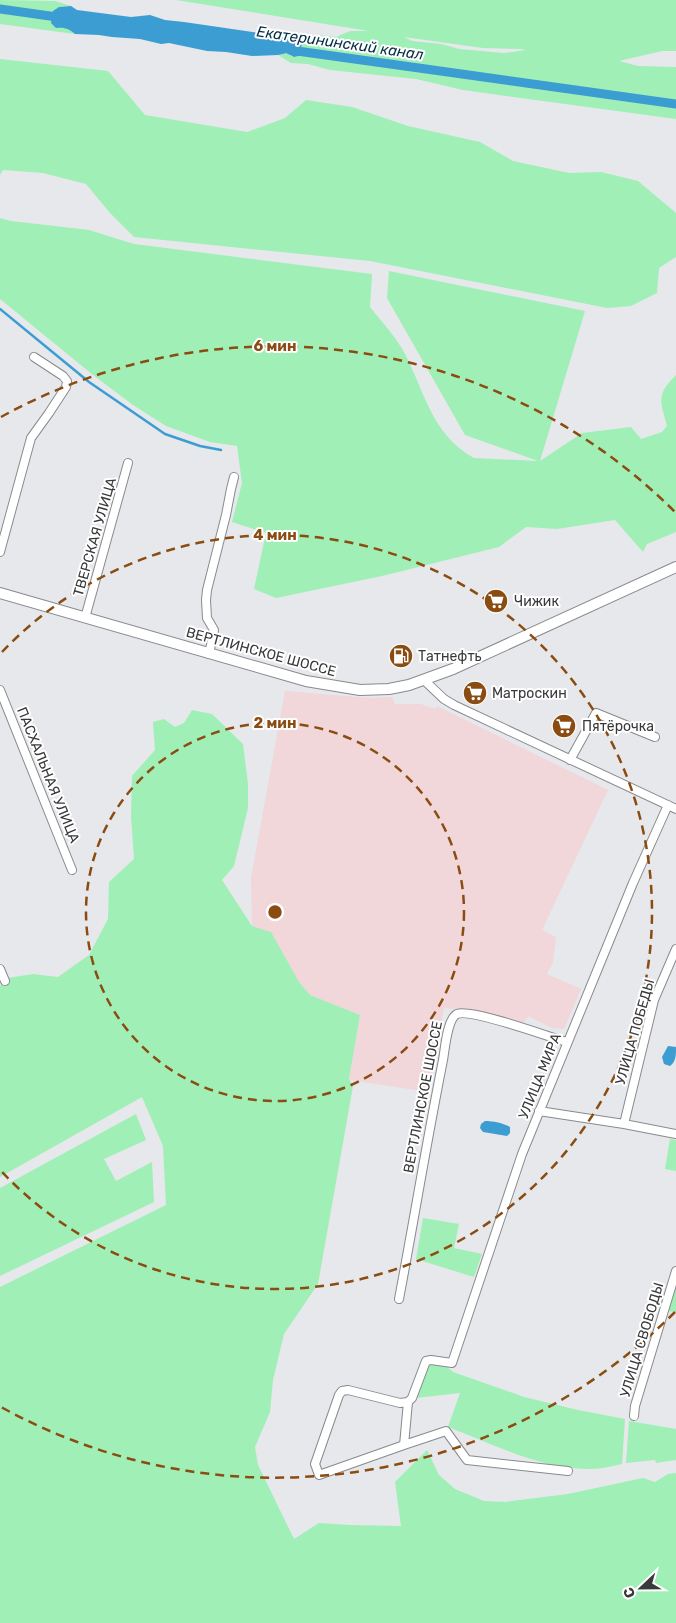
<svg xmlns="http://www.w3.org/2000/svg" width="676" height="1623" font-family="Rubik,sans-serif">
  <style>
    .industrial { fill: #f1d6da }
    .green { fill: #9fefb7; fill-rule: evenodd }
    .water { fill: #3c9dd2 }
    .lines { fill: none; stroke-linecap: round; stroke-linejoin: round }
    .stream { stroke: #3c9dd2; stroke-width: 2.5 }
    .canal { stroke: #3c9dd2; stroke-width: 9 }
    .minor-casing { stroke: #898a8e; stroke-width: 10 }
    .major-casing { stroke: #898a8e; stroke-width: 12 }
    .minor { stroke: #fff; stroke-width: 8 }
    .major { stroke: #fff; stroke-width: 10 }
    .ring { fill: none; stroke: #8b4c12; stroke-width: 2.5; stroke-dasharray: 9 6 }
    .labels { text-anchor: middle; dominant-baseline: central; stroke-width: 4; stroke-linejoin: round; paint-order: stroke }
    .street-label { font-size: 14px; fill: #39393b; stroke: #fff }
    .poi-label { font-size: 14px; fill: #39393b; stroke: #fff; text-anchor: start }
    .water-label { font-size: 15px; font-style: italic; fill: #032e44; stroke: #fff }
    .centre { fill: #8b4c12; stroke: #fff; stroke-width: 2.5 }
    .ring-label { font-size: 15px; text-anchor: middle; font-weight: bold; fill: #8b4c12; stroke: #fff; stroke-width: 4; stroke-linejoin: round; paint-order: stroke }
  </style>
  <rect width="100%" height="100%" fill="#e6e8eb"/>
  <path class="industrial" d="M285 691 369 698 392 697 395 704H421L435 709 437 706 608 790 542 930 556 937 553 962 547 974 581 989 564 1029 552 1028 528 1016 522 1025 482 1012 444 1008 429 1092 349 1080 360 1015 310 995 252 926 251 878Z"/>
  <path class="green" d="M0 0 55 1 71 6 59 7 62 27 69 29 75 34 0 24Z
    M176 0H676V51H662L619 61 638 66 676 67V119L463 90 416 79 330 70 308 64 291 63 278 55 287 53 294 57 305 40 303 37 318 35 336 37 350 31H369ZM404 37 483 48 520 49 526 50 504 53 459 49 441 44 412 41Z
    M0 59 108 71 145 115 247 132 285 118 306 100 352 107 408 126 480 142 513 161 569 173 601 172 638 181 676 213V257L659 268 657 293 631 306 607 308 370 261 134 237 110 213 86 184 43 173 3 170 0 175Z
    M0 218 11 221 89 230 134 244 372 274 370 307C381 321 397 338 405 354 425 393 432 435 474 458L538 461 465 435 387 298 389 271 585 311 540 461 582 433 631 427 641 439 662 432 667 426C660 400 656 395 676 375V532L647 544 643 552 615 520 557 529 526 527 499 547 382 576 276 598 254 589 266 533 232 522 242 483 237 446 210 442 166 426 133 405 93 375 0 299Z
    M192 710 212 714 243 744 248 784V808L234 866 222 880 252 926 271 932 299 982 310 995 360 1015 349 1079 353 1086 318 1284 284 1334 273 1380 270 1412 255 1447 258 1465 294 1539 319 1523 349 1525 401 1526 395 1482 427 1450 439 1475 455 1489 484 1501 505 1502 568 1494 643 1478 655 1482 668 1474 676 1473V1623H0V1287L166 1205 163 1146 142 1097 0 1177V986L8 978 33 974 58 977 89 955 108 919 109 882 134 859 131 816 132 776 155 750 153 722 164 719 175 727 184 723Z
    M136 1114 146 1140 104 1159 116 1181 152 1162 154 1202 0 1276V1188Z
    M670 1139 676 1140V1171L665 1169Z
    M423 1218 459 1224 454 1248 482 1254 474 1277 416 1259Z
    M676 1282V1312L667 1311Z
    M431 1364 447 1367 453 1372 524 1397 578 1410 625 1419 622 1464C612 1466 601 1469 591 1469 541 1470 494 1444 448 1427L460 1393 416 1398 427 1366Z
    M629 1421 676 1429V1460L656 1463 655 1460 626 1463Z"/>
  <path class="water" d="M71 6 77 10 131 17 150 15 165 20 184 22 260 33 272 37H303L306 40 305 43 301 46 302 55 294 57 287 53 278 55 252 56 226 52 207 51 169 43 161 44 140 39 112 37 99 35 75 34C69 29 65 27 56 28L51 23 53 11 59 7Z
    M668 1046 676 1047C676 1055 676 1062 670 1066L664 1064 662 1057Z
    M485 1121C493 1121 503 1123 510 1127V1133L507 1136 483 1132 480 1128 481 1124Z"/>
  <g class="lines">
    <path class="stream" d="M0 309 89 382 165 434 200 446 221 450"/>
    <path class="canal" d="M0 9 64 18
      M290 50 676 104"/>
    <g class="minor-casing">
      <path id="minor" d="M0 552 31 438 49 413 66 387 67 381 63 376 34 357
        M85 618 128 463
        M209 654 214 630 207 618 206 600 207 590 226 515 231 489 234 477
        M424 680 444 699 454 705 676 809
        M0 690 72 870
        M570 760 596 713 655 737
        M0 969 5 981
        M539 1111 624 1124 676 1134
        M624 1124 654 1000 676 949
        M399 1299C414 1220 427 1140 443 1060 445 1049 447 1019 457 1014 471 1008 549 1037 567 1042
        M408 1402 404 1445 319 1475 315 1464 339 1395 342 1391 348 1390 400 1403 408 1402 412 1398 426 1361 431 1360 452 1363 522 1154 633 883 668 805
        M634 1416 635 1406 676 1271
        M404 1445 446 1431 467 1460 568 1471"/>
    </g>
    <g class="major-casing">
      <path id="major" d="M0 593 306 681 360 690 389 689 409 685 453 669 676 567"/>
    </g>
    <use href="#minor" class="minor"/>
    <use href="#major" class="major"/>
  </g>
  <g class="ring">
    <circle cx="275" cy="912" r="189"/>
    <path d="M2 652A377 377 0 1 1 2 1172"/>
    <path d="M675 1312A566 566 0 0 1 1 1407M1 417A566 566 0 0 1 675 512"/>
  </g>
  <defs>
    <g id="supermarket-disc" transform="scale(1.25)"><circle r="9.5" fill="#8b4c12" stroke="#fff"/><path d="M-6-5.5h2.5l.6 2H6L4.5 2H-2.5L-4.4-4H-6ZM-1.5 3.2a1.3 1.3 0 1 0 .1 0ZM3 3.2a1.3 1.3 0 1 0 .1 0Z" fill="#fff"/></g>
    <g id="fuel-disc" transform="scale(1.25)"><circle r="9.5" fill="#8b4c12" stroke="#fff"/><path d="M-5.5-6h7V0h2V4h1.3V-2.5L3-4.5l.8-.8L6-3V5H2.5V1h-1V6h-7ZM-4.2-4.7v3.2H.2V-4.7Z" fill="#fff"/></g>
  </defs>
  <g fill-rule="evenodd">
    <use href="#supermarket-disc" x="496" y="601"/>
    <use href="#fuel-disc" x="401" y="656"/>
    <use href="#supermarket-disc" x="475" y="693"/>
    <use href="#supermarket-disc" x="564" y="726"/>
  </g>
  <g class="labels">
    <g class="street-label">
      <text transform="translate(95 537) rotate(-74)">ТВЕРСКАЯ УЛИЦА</text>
      <text transform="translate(261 652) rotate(15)">ВЕРТЛИНСКОЕ ШОССЕ</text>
      <text transform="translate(48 775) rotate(68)">ПАСХАЛЬНАЯ УЛИЦА</text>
      <text transform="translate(635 1032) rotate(-74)">УЛИЦА ПОБЕДЫ</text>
      <text transform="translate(540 1076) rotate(-68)">УЛИЦА МИРА</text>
      <text transform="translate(423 1097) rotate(-79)">ВЕРТЛИНСКОЕ ШОССЕ</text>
      <text transform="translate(642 1340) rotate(-73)">УЛИЦА СВОБОДЫ</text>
    </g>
    <g class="poi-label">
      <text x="514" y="601">Чижик</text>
      <text x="418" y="656">Татнефть</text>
      <text x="492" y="693">Матроскин</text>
      <text x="582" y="726">Пятёрочка</text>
    </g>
    <g class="water-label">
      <text transform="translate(340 43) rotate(8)">Екатерининский канал</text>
    </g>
  </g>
  <circle cx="275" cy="912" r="8" class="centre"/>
  <g class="ring-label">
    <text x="275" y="351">6 мин</text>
    <text x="275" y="540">4 мин</text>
    <text x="275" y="728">2 мин</text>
  </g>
  <g transform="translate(641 1588) rotate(248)" stroke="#ffffff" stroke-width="4" paint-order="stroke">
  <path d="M0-4L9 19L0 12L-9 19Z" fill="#39393b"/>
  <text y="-8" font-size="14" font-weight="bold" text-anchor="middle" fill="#39393b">С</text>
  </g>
</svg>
